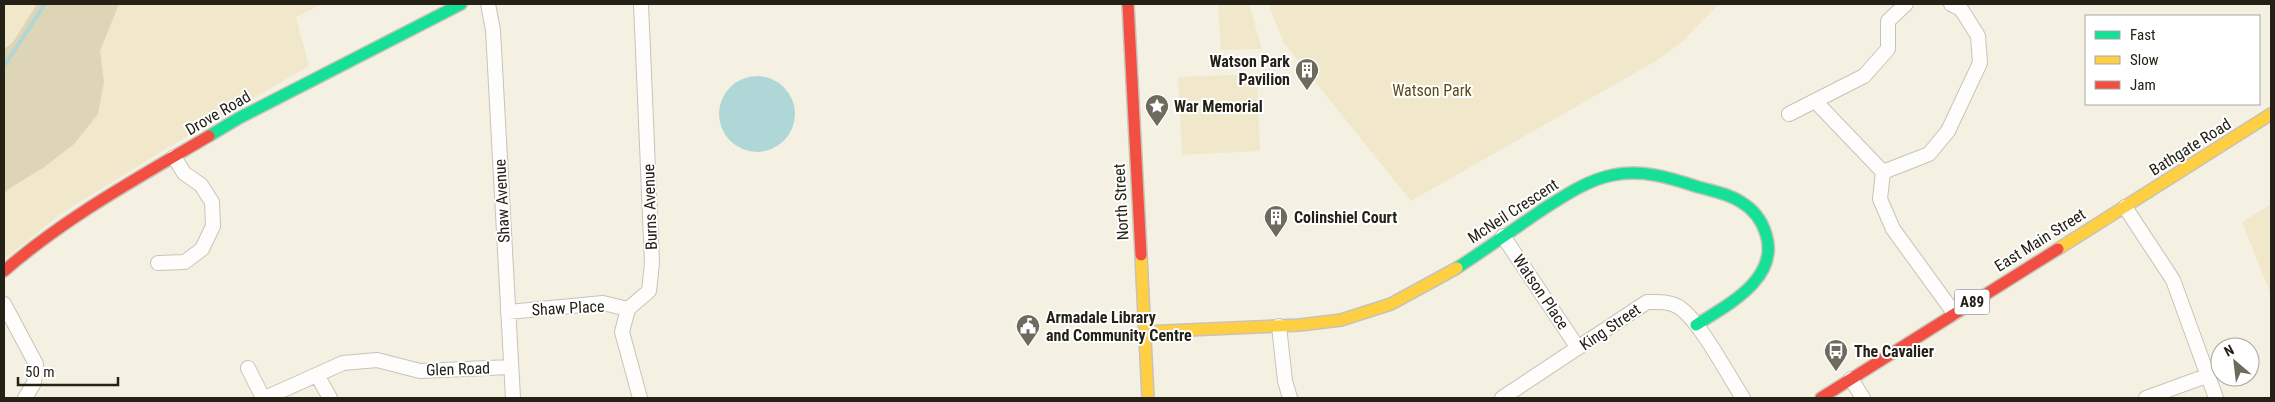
<svg xmlns="http://www.w3.org/2000/svg" width="2275" height="402" font-family="'Roboto Condensed',sans-serif">
  <style>
    .green { fill: #f1e8cb }
    .forest { fill: #ded4b6 }
    .water { fill: #b0d7d8 }
    .lines { fill: none; stroke-linecap: round; stroke-linejoin: round }
    .stream { stroke: #b0d7d8; stroke-width: 4 }
    .street-casing { stroke: #c7c3b8; stroke-width: 16 }
    .fast-casing { stroke: #c7c3b8; stroke-width: 14 }
    .slow-casing { stroke: #c7c3b8; stroke-width: 14 }
    .jam-casing { stroke: #c7c3b8; stroke-width: 14 }
    .street { stroke: #fefdfb; stroke-width: 14 }
    .fast { stroke: #16e098; stroke-width: 11 }
    .slow { stroke: #ffcf43; stroke-width: 11 }
    .jam { stroke: #f24e42; stroke-width: 11 }
    .labels { text-anchor: middle; dominant-baseline: central; stroke-width: 4; stroke-linejoin: round; paint-order: stroke }
    .shield { fill: #fff; stroke: #66645d; stroke-width: 1 }
    .shield-label { font-size: 15px; font-weight: bold; fill: #242117 }
    .poi-label { font-size: 16px; font-weight: bold; fill: #242117; stroke: #fff; text-anchor: start }
    .park-label { font-size: 16px; fill: #5a4b17; stroke: #fff }
    .street-label { font-size: 16px; fill: #242117; stroke: #fff }
  </style>
  <rect width="100%" height="100%" fill="#f5f1e2"/>
  <path class="green" d="M4 4H323L296 17 309 66 169 147 61 214 4 259V57L12 43 4 49Z
    M1218 4H1249L1262 49 1221 50Z
    M1268 4H1719L1682 42 1656 61 1411 201 1284 43Z
    M1257 74 1260 151 1182 155 1178 77Z
    M2271 204V295L2242 222Z"/>
  <path class="forest" d="M37 4H119L100 51 104 82 98 114 74 144 43 168 10 188 4 194V49L13 42Z"/>
  <path class="water" d="M719 114a38 38 0 1 1 76 0a38 38 0 1 1-76 0Z"/>
  <g class="lines">
    <path class="stream" d="M4 66 45 4"/>
    <g class="street-casing">
      <path id="street" d="M488 4 493 30 513 398
        M1816 102 1883 172 1880 199 1893 229 1954 313
        M1789 114 1864 76 1888 49V21L1906 4
        M1883 172 1929 154 1948 131 1980 63 1978 36 1961 9 1951 4
        M2125 207 2173 280 2216 398
        M1503 236 1578 348
        M158 263 185 262 202 249 213 226 212 202 201 185 184 173 174 157
        M4 304 36 364 34 383 25 398
        M508 312 603 303 628 309
        M1279 326 1285 381 1290 398
        M248 368 263 398
        M317 375 330 398
        M1851 379 1863 398
        M265 398 343 363 377 360 420 371 511 367
        M640 398 622 332 628 309 649 291 652 263 641 4
        M1502 398 1647 302C1658 302 1667 301 1677 306 1698 317 1729 377 1743 398
        M2146 398 2209 375"/>
    </g>
    <g class="fast-casing">
      <path id="fast" d="M209 136 239 118 461 4
        M1457 268C1486 249 1514 229 1542 210 1564 196 1587 180 1613 175 1642 169 1671 178 1698 187 1713 191 1729 194 1741 202 1753 209 1762 221 1766 234 1780 279 1727 305 1696 325"/>
    </g>
    <g class="slow-casing">
      <path id="slow" d="M2058 249 2271 114
        M1141 255 1148 398
        M1144 332 1300 325 1341 320 1391 304 1457 268"/>
    </g>
    <g class="jam-casing">
      <path id="jam" d="M1128 4 1141 255
        M4 271C66 217 138 178 209 136
        M1821 398 2058 249"/>
    </g>
    <use href="#street" class="street"/>
    <use href="#fast" class="fast"/>
    <use href="#slow" class="slow"/>
    <use href="#jam" class="jam"/>
  </g>
  <defs>
    <g id="building-pin" transform="scale(1.25)"><path d="M0 17L-7.5 6A9.5 9.5 0 1 1 7.5 6Z" fill="#6d6a5e" stroke="#fff"/><path d="M-4-6H4V6H1V3H-1V6H-4ZM-2.5-4.3h1.7v1.8h-1.7ZM.8-4.3h1.7v1.8H.8ZM-2.5-1h1.7V.8h-1.7ZM.8-1h1.7V.8H.8Z" fill="#fff"/></g>
    <g id="sight-pin" transform="scale(1.25)"><path d="M0 17L-7.5 6A9.5 9.5 0 1 1 7.5 6Z" fill="#6d6a5e" stroke="#fff"/><path d="M0-6L1.8-2.2L6-1.7L2.9 1.2L3.7 5.4L0 3.3L-3.7 5.4L-2.9 1.2L-6-1.7L-1.8-2.2Z" fill="#fff"/></g>
    <g id="civic-pin" transform="scale(1.25)"><path d="M0 17L-7.5 6A9.5 9.5 0 1 1 7.5 6Z" fill="#6d6a5e" stroke="#fff"/><path d="M-.6-6.5H3V-4.5H.6V-3L4-1V1h2V6H-6V1h2V-1L-.6-3ZM-1.2 2.5V6h2.4V2.5Z" fill="#fff"/></g>
    <g id="bus-pin" transform="scale(1.25)"><path d="M0 17L-7.5 6A9.5 9.5 0 1 1 7.5 6Z" fill="#6d6a5e" stroke="#fff"/><path d="M-5-6H5V4H4V6H2V4H-2V6H-4V4H-5ZM-3.5-4V0h7V-4ZM-3.5 1.2v1.5H-2V1.2ZM2 1.2v1.5H3.5V1.2Z" fill="#fff"/></g>
  </defs>
  <g fill-rule="evenodd">
    <use href="#building-pin" x="1307" y="70"/>
    <use href="#sight-pin" x="1157" y="106"/>
    <use href="#building-pin" x="1276" y="217"/>
    <use href="#civic-pin" x="1028" y="326"/>
    <use href="#bus-pin" x="1836" y="351"/>
  </g>
  <g class="labels">
    <rect class="shield" x="1954.5" y="289.5" width="35" height="25" rx="4"/>
    <g class="shield-label">
      <text x="1972" y="302">A89</text>
    </g>
    <g class="poi-label">
      <text x="1290" y="61" text-anchor="end">Watson Park<tspan x="1290" dy="18">Pavilion</tspan></text>
      <text x="1174" y="106">War Memorial</text>
      <text x="1294" y="217">Colinshiel Court</text>
      <text x="1046" y="317">Armadale Library<tspan x="1046" dy="18">and Community Centre</tspan></text>
      <text x="1854" y="351">The Cavalier</text>
    </g>
    <g class="park-label">
      <text x="1432" y="90">Watson Park</text>
    </g>
    <g class="street-label">
      <text transform="translate(218 113) rotate(-30)">Drove Road</text>
      <text transform="translate(2190 147) rotate(-32)">Bathgate Road</text>
      <text transform="translate(502 201) rotate(-93)">Shaw Avenue</text>
      <text transform="translate(1121 202) rotate(-93)">North Street</text>
      <text transform="translate(650 207) rotate(-92)">Burns Avenue</text>
      <text transform="translate(1513 211) rotate(-33)">McNeil Crescent</text>
      <text transform="translate(2040 240) rotate(-32)">East Main Street</text>
      <text transform="translate(1541 292) rotate(56)">Watson Place</text>
      <text transform="translate(568 308) rotate(-3)">Shaw Place</text>
      <text transform="translate(1610 327) rotate(-34)">King Street</text>
      <text transform="translate(458 369) rotate(-2)">Glen Road</text>
    </g>
  </g>
  <rect width="2275" height="402" fill="none" stroke="#242117" stroke-width="10"/>
  <rect x="2085" y="15" width="175" height="90" fill="#ffffff" stroke="#a7a6a2"/>
  <rect x="2095" y="31" width="25" height="8" fill="#16e098" stroke="#a7a6a2"/>
  <text x="2130" y="40" font-size="15" fill="#242117">Fast</text>
  <rect x="2095" y="56" width="25" height="8" fill="#ffcf43" stroke="#a7a6a2"/>
  <text x="2130" y="65" font-size="15" fill="#242117">Slow</text>
  <rect x="2095" y="81" width="25" height="8" fill="#f24e42" stroke="#a7a6a2"/>
  <text x="2130" y="90" font-size="15" fill="#242117">Jam</text>
  <g transform="translate(2235 362) rotate(332)"><circle r="24" fill="#ffffff" stroke="#a7a6a2"/>
  <path d="M0-4L9 19L0 12L-9 19Z" fill="#6d6a5e"/>
  <text y="-8" font-size="14" font-weight="bold" text-anchor="middle" fill="#242117">N</text>
  </g>
  <path d="M18 377v8h100v-8" fill="none" stroke="#242117" stroke-width="2.5"/>
  <text x="25" y="377" font-size="15" fill="#242117" stroke="#ffffff" stroke-width="4" paint-order="stroke">50 m</text>
</svg>
